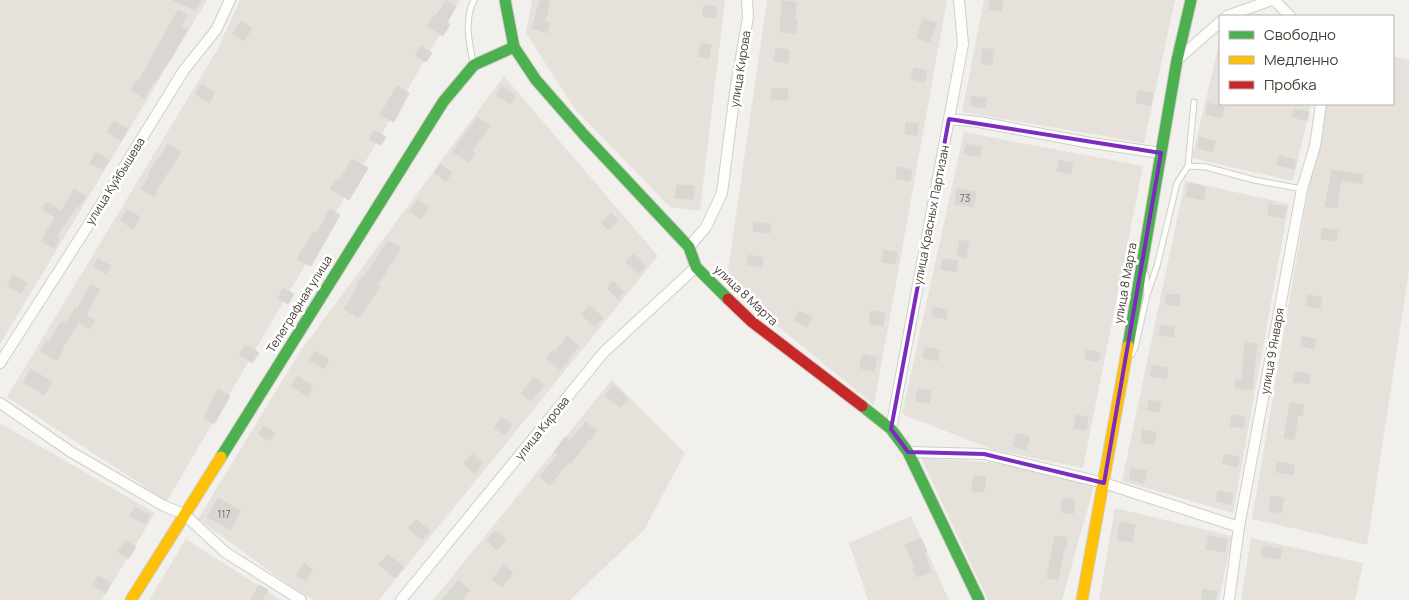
<svg xmlns="http://www.w3.org/2000/svg" width="1409" height="600" font-family="Manrope,sans-serif">
  <style>
    .residential { fill: #e6e1da }
    .building { fill: #dad7d3; stroke: #dbd7d2 }
    .lines { fill: none; stroke-linecap: round; stroke-linejoin: round }
    .lane-casing { stroke: #d0ceca; stroke-width: 7 }
    .street-casing { stroke: #d0ceca; stroke-width: 12 }
    .fast-casing { stroke: #d2cdc4; stroke-width: 13 }
    .slow-casing { stroke: #d2cdc4; stroke-width: 13 }
    .jam-casing { stroke: #d2cdc4; stroke-width: 13 }
    .lane { stroke: #fdfdfc; stroke-width: 5 }
    .street { stroke: #fdfdfc; stroke-width: 10 }
    .fast { stroke: #4caf50; stroke-width: 11 }
    .slow { stroke: #ffc107; stroke-width: 11 }
    .jam { stroke: #c62828; stroke-width: 11 }
    .marked { fill: none; stroke: #7b2cbf; stroke-width: 4; stroke-linejoin: round }
    .labels { text-anchor: middle; dominant-baseline: central; stroke-width: 5; stroke-linejoin: round; paint-order: stroke }
    .number-label { font-size: 10px; fill: #6f6860 }
    .street-label { font-size: 12px; fill: #494137; stroke: #fff }
  </style>
  <rect width="100%" height="100%" fill="#f2f0ed"/>
  <path class="residential" d="M0 0H207L0 344Z
    M240 0H460L167 501 7 397 217 50Z
    M532 0H725L700 211 670 207 574 108 526 33Z
    M767 0H947L874 405 726 284Z
    M984 0H1175L1144 143 962 112Z
    M1220 40V104H1311L1293 181 1192 158Z
    M1393 56 1409 60V271L1367 545 1252 519 1323 104H1393Z
    M504 76 658 256 379 600H314L294 589 198 519 299 353Z
    M964 132 1143 166 1083 468 994 450 902 414Z
    M1185 181 1289 204 1233 513 1122 481Z
    M612 380 685 453 644 530 570 600H433Z
    M0 423 155 513 102 600H0Z
    M921 458 988 462 1095 482 1062 600H988Z
    M1115 508 1232 536 1219 600H1099Z
    M911 516 949 600H868L849 543Z
    M1251 538 1363 563 1355 600H1241Z
    M186 539 281 600H149Z"/>
  <path class="building" d="M172 0H201L196 10Z
    M446 0 456 6 447 23 450 24 443 36 427 26 434 15 436 16Z
    M540 0H550L545 22 550 23 547 33 532 28Z
    M990 0H1003L1001 11 989 9Z
    M782 1 796 2 795 19 797 20 796 33 780 32Z
    M704 5 717 7 716 18 702 16Z
    M178 10 187 15 181 27 187 30 169 62 168 61 156 81 155 80 144 98 131 90 136 81 138 82Z
    M923 19 936 23 930 42 917 38Z
    M241 21 252 28 244 41 232 34Z
    M701 43 711 45 709 58 698 56Z
    M421 46 432 53 426 62 415 55Z
    M776 48 789 50 788 63 774 61Z
    M983 48 994 50 992 65 981 63Z
    M914 68 927 71 925 82 911 79Z
    M202 84 215 93 209 103 195 94Z
    M397 86 409 93 394 122 380 115Z
    M502 86 516 96 510 104 496 95Z
    M772 88 788 89V100L771 99Z
    M1138 91 1153 93 1151 105 1136 103Z
    M972 96 987 98 985 108 970 105Z
    M1208 103 1224 107 1222 118 1206 114Z
    M1294 109 1309 112 1307 121 1292 117Z
    M477 117 490 126 472 151 475 153 469 162 453 152Z
    M114 121 128 129 121 141 107 132Z
    M906 122 918 124 917 135 905 134Z
    M374 130 386 137 381 145 369 139Z
    M1200 137 1216 141 1213 152 1197 148Z
    M168 144 181 152 157 189H158L154 197 141 189 150 176 148 175Z
    M966 144 982 147 980 157 964 154Z
    M96 152 109 160 103 170 90 163Z
    M1280 156 1296 160 1294 169 1277 165Z
    M352 159 368 168 349 200 330 189 336 179 339 181Z
    M1059 160 1073 163 1071 174 1057 171Z
    M440 164 452 173 446 181 434 173Z
    M898 167 912 170 910 181 895 178Z
    M1332 170 1363 175 1362 184 1341 180 1337 208 1325 206Z
    M1189 183 1206 187 1203 200 1186 196Z
    M677 185 694 186 693 199 675 198Z
    M957 188 976 192 973 207 955 204Z
    M74 189 86 196 79 207 77 206 56 237 59 239 54 248 41 241 55 217 42 209 47 202 61 211Z
    M417 200 429 207 421 219 410 211Z
    M1269 204 1286 207 1284 218 1268 215Z
    M127 209 140 217 133 229 120 220Z
    M330 209 340 215 311 266 297 259 314 231 317 233Z
    M611 213 618 221 608 230 601 222Z
    M754 222 771 224 770 233 753 231Z
    M1322 228 1338 231 1336 241 1321 239Z
    M960 240 969 242 966 258 957 256Z
    M388 241 401 248 377 286 380 287 358 318 344 309 358 287 356 286 362 276 364 277Z
    M884 250 897 253 895 264 882 262Z
    M633 254 646 266 638 274 625 262Z
    M749 255 763 258 762 267 747 264Z
    M98 258 111 266 106 274 93 266Z
    M942 259 958 261 956 272 941 269Z
    M13 275 27 283 21 294 7 286Z
    M613 281 624 291 618 299 607 288Z
    M90 285 100 289 86 315 95 321 89 329 79 322 61 350 63 351 56 361 41 351 47 341 49 342 62 321 66 324 75 308 77 310Z
    M283 288 294 294 288 304 278 298Z
    M1166 294 1180 295 1179 306 1165 304Z
    M1308 295 1322 297 1320 308 1306 306Z
    M590 305 603 318 594 327 581 314Z
    M933 307 947 310 946 319 932 316Z
    M799 311 812 317 807 327 794 320Z
    M871 311 885 313 883 326 869 324Z
    M1161 325 1175 327 1173 337 1159 335Z
    M567 336 579 346 560 370 546 358 553 350 555 352Z
    M1302 336 1316 339 1314 349 1300 346Z
    M1245 343 1257 344 1252 390 1235 388 1236 379 1242 380Z
    M246 345 259 353 252 363 239 354Z
    M925 348 940 350 938 361 923 358Z
    M1087 350 1101 353 1098 362 1085 359Z
    M315 351 329 360 324 369 309 360Z
    M863 354 877 358 874 371 860 368Z
    M1152 365 1168 368 1166 379 1150 376Z
    M31 369 52 382 44 395 23 382Z
    M1295 371 1310 374 1309 384 1293 382Z
    M298 376 313 386 307 396 291 386Z
    M534 377 545 385 530 401 521 394Z
    M613 386 628 398 620 407 605 396Z
    M218 389 230 396 214 424 204 418Z
    M918 389 931 391 929 403 916 401Z
    M1149 400 1161 402 1159 412 1147 410Z
    M1290 403 1304 405 1302 416 1298 415 1294 440 1284 438Z
    M1076 415 1088 417 1086 430 1074 428Z
    M1232 415 1245 417 1243 428 1230 426Z
    M501 417 512 424 505 435 494 428Z
    M586 422 597 431 591 439 590 438 571 463 569 462 550 485 540 477 558 454 554 452 565 437 571 440Z
    M264 426 275 433 270 441 258 434Z
    M1143 430 1156 432 1154 444 1141 442Z
    M1017 433 1030 437 1026 450 1013 446Z
    M472 454 483 463 475 473 464 464Z
    M1225 454 1240 457 1237 467 1222 463Z
    M1278 462 1295 465 1293 475 1276 472Z
    M1132 468 1147 471 1144 483 1129 479Z
    M974 475 986 477 984 492 972 491Z
    M1218 491 1233 494 1231 504 1216 501Z
    M1271 496 1284 498 1281 513 1269 511Z
    M218 498 241 511 230 530 207 517Z
    M1063 498 1075 500 1073 514 1061 512Z
    M135 507 150 515 145 524 130 516Z
    M416 519 430 531 422 540 408 528Z
    M1120 522 1135 525 1132 542 1117 540Z
    M495 531 506 539 497 550 487 541Z
    M1055 536 1067 538 1066 548H1064L1058 580 1047 578Z
    M1209 536 1227 539 1225 552 1206 549Z
    M921 538 927 551 924 552 931 572 916 577 912 568H915L905 545Z
    M126 540 136 547 128 559 118 552Z
    M1263 546 1282 549 1280 559 1261 556Z
    M388 554 404 567 395 578 379 565Z
    M304 563 313 570 305 581 296 575Z
    M504 565 513 573 502 587 492 579Z
    M98 576 111 583 106 593 93 585Z
    M458 580 470 590 462 600H442Z
    M259 585 268 590 262 600H251Z
    M1203 589 1217 592 1215 600H1201Z"/>
  <g class="lines">
    <g class="lane-casing">
      <path id="lane" d="M473 62C469 43 464 19 474 0
        M1188 166 1206 167 1254 180 1302 189
        M1147 295 1157 266 1177 183 1188 166 1194 102
        M1132 354 1135 348 1147 295 1146 275"/>
    </g>
    <g class="street-casing">
      <path id="street" d="M1274 0 1290 16
        M1227 16 1272 0
        M1177 60 1220 22
        M949 119 979 122 1085 142 1161 153
        M689 247 706 227 722 193 735 92 748 17 747 0
        M0 363 82 235 184 70 216 30 230 0
        M0 403 71 452 164 506 184 514 225 552 301 600
        M891 429 963 44 959 0
        M908 452 984 454 1104 483 1239 527
        M401 600 604 352 696 267
        M1229 600 1239 527 1302 189 1315 146 1321 104"/>
    </g>
    <g class="fast-casing">
      <path id="fast" d="M505 0 514 47 536 80 585 136 689 247 696 267 728 299
        M1128 346 1177 60 1191 0
        M862 406 891 429 908 452 979 600
        M221 457 443 102 474 65 514 47"/>
    </g>
    <g class="slow-casing">
      <path id="slow" d="M131 600 221 457
        M1082 600 1128 346"/>
    </g>
    <g class="jam-casing">
      <path id="jam" d="M728 299 752 322 862 406"/>
    </g>
    <use href="#lane" class="lane"/>
    <use href="#street" class="street"/>
    <use href="#fast" class="fast"/>
    <use href="#slow" class="slow"/>
    <use href="#jam" class="jam"/>
  </g>
  <path class="marked" d="M949 119 1161 153 1104 483 984 454 908 452 891 429Z"/>
  <g class="labels">
    <g class="number-label">
      <text x="965" y="198">73</text>
      <text x="224" y="514">117</text>
    </g>
    <g class="street-label">
      <text transform="translate(740 69) rotate(-81)">улица Кирова</text>
      <text transform="translate(115 181) rotate(-58)">улица Куйбышева</text>
      <text transform="translate(931 215) rotate(-79)">улица Красных Партизан</text>
      <text transform="translate(1125 283) rotate(-80)">улица 8 Марта</text>
      <text transform="translate(746 295) rotate(43)">улица 8 Марта</text>
      <text transform="translate(299 304) rotate(-58)">Телеграфная улица</text>
      <text transform="translate(1272 351) rotate(-80)">улица 9 Января</text>
      <text transform="translate(542 428) rotate(-51)">улица Кирова</text>
    </g>
  </g>
  <rect x="1219" y="15" width="175" height="90" fill="#ffffff" stroke="#b6b3af"/>
  <rect x="1229" y="31" width="25" height="8" fill="#4caf50" stroke="#b6b3af"/>
  <text x="1264" y="40" font-size="15" fill="#494137">Свободно</text>
  <rect x="1229" y="56" width="25" height="8" fill="#ffc107" stroke="#b6b3af"/>
  <text x="1264" y="65" font-size="15" fill="#494137">Медленно</text>
  <rect x="1229" y="81" width="25" height="8" fill="#c62828" stroke="#b6b3af"/>
  <text x="1264" y="90" font-size="15" fill="#494137">Пробка</text>
</svg>
